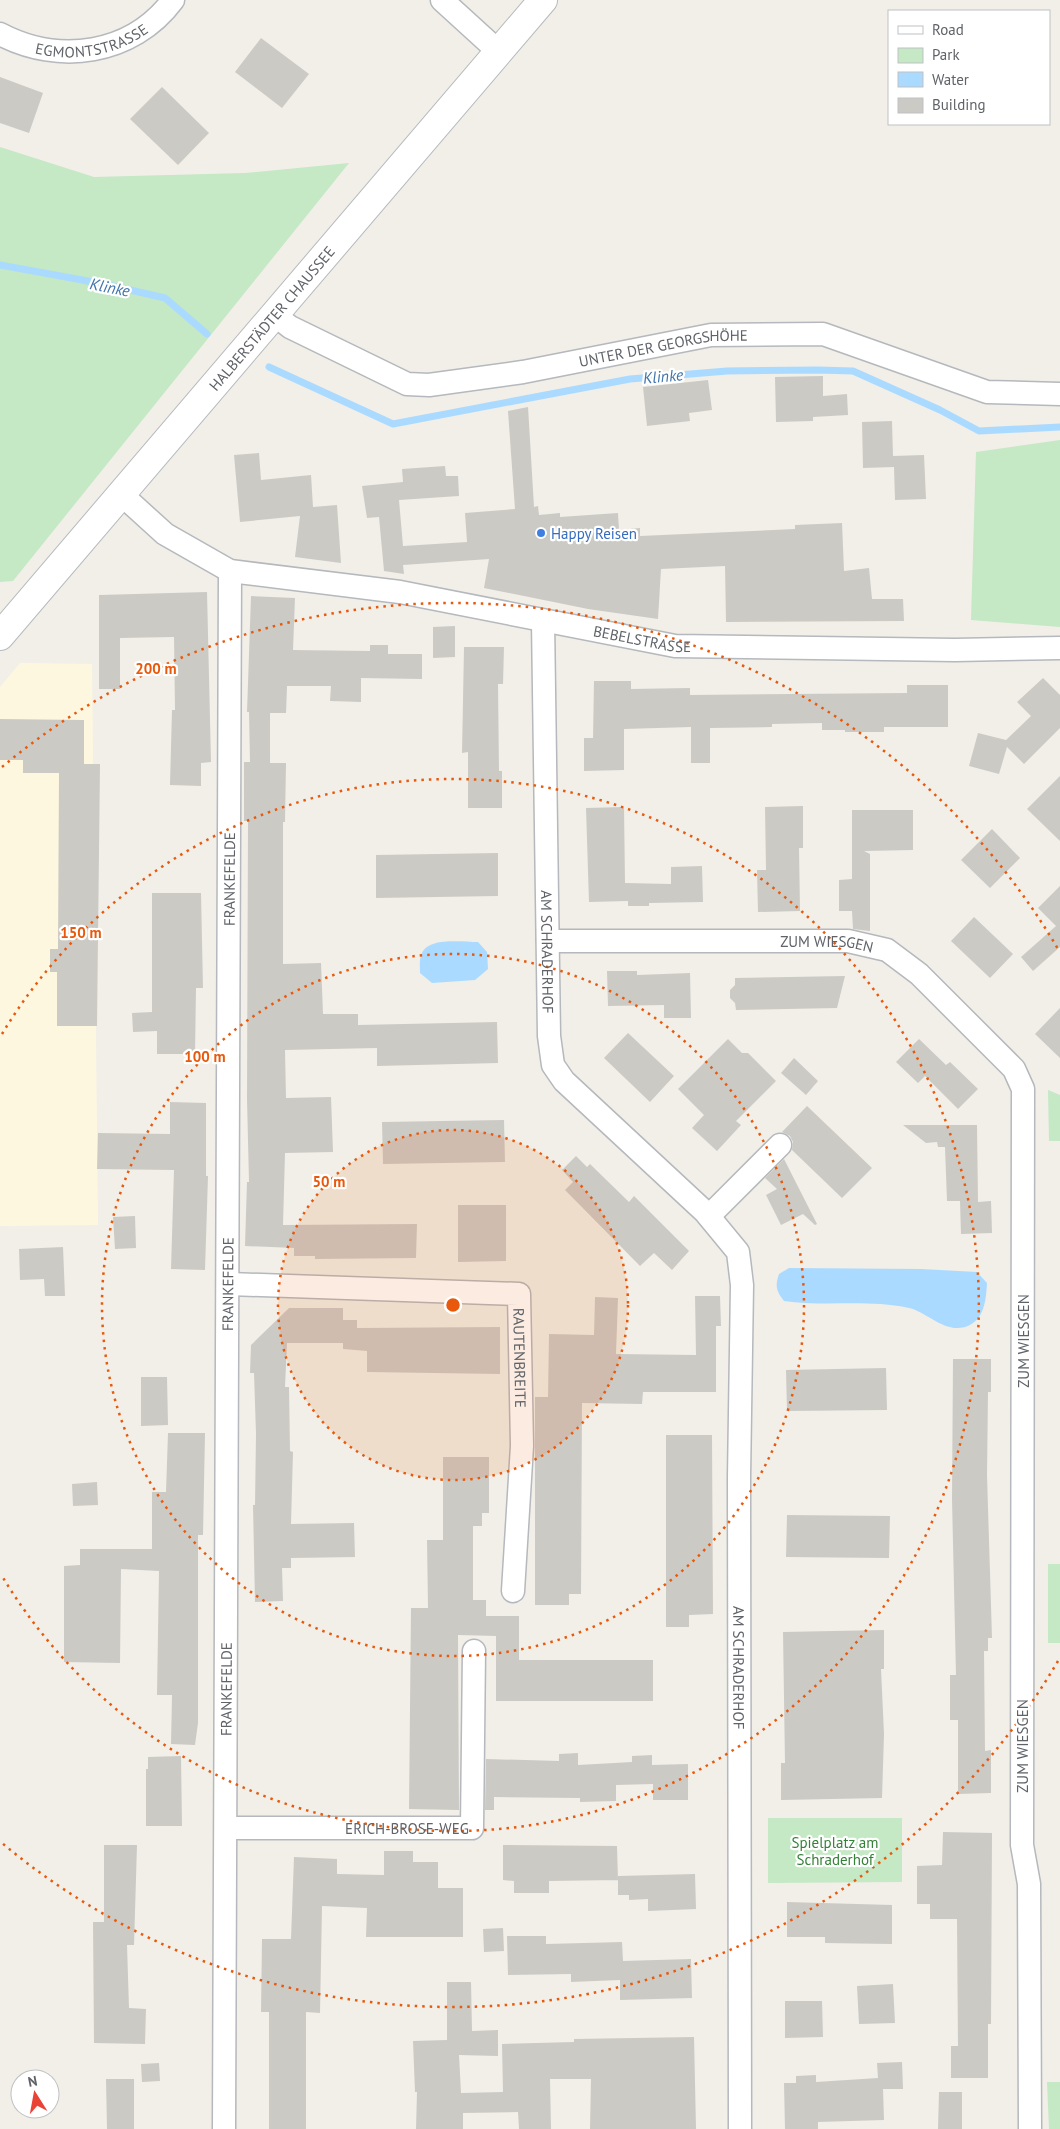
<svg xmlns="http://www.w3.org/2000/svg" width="1060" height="2129" font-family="'PT Sans',sans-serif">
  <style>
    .commercial { fill: #fef7e0 }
    .green { fill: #c5e8c5 }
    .water { fill: #aadaff }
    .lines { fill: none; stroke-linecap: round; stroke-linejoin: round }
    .stream { stroke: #aadaff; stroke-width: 7 }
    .building { fill: #cccac5 }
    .street-casing { stroke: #b5b8bc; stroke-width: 25 }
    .secondary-casing { stroke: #b6babf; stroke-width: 30 }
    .street { stroke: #fff; stroke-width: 22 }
    .secondary { stroke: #fff; stroke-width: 28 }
    .ring { fill: none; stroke: #e8590c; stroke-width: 2.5; stroke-dasharray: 2.5 5 }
    .shop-dot { fill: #3f7fe0; stroke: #fff; stroke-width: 2 }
    .labels { text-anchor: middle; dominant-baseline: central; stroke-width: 4.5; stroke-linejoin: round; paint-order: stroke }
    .street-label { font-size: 15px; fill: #5f6368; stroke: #fff }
    .shop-label { font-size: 15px; fill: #366cbe; stroke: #fff; text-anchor: start }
    .park-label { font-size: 15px; fill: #348238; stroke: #fff }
    .water-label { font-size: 16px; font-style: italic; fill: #4174aa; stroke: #fff }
    .centre { fill: #e8590c; stroke: #fff; stroke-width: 2.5 }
    .ring-label { font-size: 15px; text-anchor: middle; font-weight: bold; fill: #e8590c; stroke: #fff; stroke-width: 4.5; stroke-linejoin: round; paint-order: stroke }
  </style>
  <rect width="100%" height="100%" fill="#f1efe8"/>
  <path class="commercial" d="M20 663 92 664 98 1225 0 1226V687Z"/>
  <path class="green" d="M0 147 94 177 245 173 349 163 13 581 0 582Z
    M1060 440V627L971 620 976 452Z
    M1048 1090 1060 1095V1141H1049Z
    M1048 1564H1060V1643H1048Z
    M768 1818H902V1882L768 1883Z
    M1047 2082H1060V2129H1049Z"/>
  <path class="water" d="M478 942 487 952 488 969 475 980 432 983 420 973C420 967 419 959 422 953 429 937 462 942 478 942Z
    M789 1268 921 1269 977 1272 987 1283C986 1299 985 1321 965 1327 944 1333 927 1312 909 1308 867 1299 825 1307 784 1301 776 1291 775 1286 779 1274Z"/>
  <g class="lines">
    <path class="stream" d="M0 265 104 284 165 298 207 334
      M269 367 393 424 630 379 727 371 818 370 853 371 940 410 979 431 1060 427"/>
  </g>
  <path class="building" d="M261 38 309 74 282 108 235 72Z
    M0 77 43 93 29 133 0 123Z
    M162 87 209 133 178 165 130 119Z
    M823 376V396L847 394 848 415 813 417V421L776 422 775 377Z
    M708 380 712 410 689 413 690 421 647 426 643 387Z
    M528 407 534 507 538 506 539 515 560 513V517L618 513 619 530 640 528V536L795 529V525L842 523 844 571 869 568 872 599H903L904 621 726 622 725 566 661 569 658 619 588 609 484 588 489 559 403 565 404 574 384 571 379 517 367 518 362 486 403 482 402 469 445 466 446 476H458L459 496 399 500 403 546 467 542 465 513 515 509 508 411Z
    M892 421 893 456 924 455 926 499 895 500 894 467 863 468 862 422Z
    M259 453 261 480 311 475 313 507 337 505 341 563 295 557 300 516 240 522 234 455Z
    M207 592 211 762 201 763V786L170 785 172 710H175L174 637 120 638V689H99V595Z
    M251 596 295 598 293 650 370 651V645H388V654H422V679L361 678V702L330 701 331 686H287L286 713H270V763H286L285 822H283V964L321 963 323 1014H358V1025L497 1022 498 1063 377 1066V1048L285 1050 286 1098 331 1097 333 1152 285 1153 283 1225 417 1224 416 1258 315 1259V1256H294V1248L245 1246 247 1182H249L247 1099 248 821H244V762H250L249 712H247Z
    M455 626V657L433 658V627Z
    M464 647H504L503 684H498L499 771H502V808H468V752L462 753Z
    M1043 678 1060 695V728L1024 764 1007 747 999 774 969 766 978 733 1006 740 1031 716 1017 702Z
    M594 681H631V689L690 688V695L907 693V685H948V727H884V732H845V730H822V723L772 724V727L710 728V763H691V727L624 729V770L584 771V738H593Z
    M0 719 84 720V764H100L97 1026H57V972H50V949H58L59 773H23V760H0Z
    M1060 776V841L1027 809Z
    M803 806V848H799L800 911 758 912 757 870H766L765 807Z
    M624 807 625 883 671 884V867L702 866 703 902 649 903V906H628V901L589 902 586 808Z
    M852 810H913V850L864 851 870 854V931L853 929 852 911H839V880L852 879Z
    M992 829 1020 858 990 888 961 860Z
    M498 853V896L376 898V855Z
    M1060 886V947L1033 971 1021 957 1056 926 1038 908Z
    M152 893H201L203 988H196L195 1054H157V1031L133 1032 132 1013 152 1012Z
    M974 917 1013 954 990 978 951 941Z
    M607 971H637V975L690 973 691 1018H664V1005L608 1006Z
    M845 976 837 1008 736 1010 735 1003 730 998V990L735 985V978Z
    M1060 1008V1058L1035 1034Z
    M628 1033 674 1076 650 1102 604 1058Z
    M728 1039 742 1053H748L776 1081 736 1121 741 1125 717 1151 692 1128 704 1115 678 1089Z
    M919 1039 946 1065 950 1062 978 1089 958 1109 925 1076 918 1083 896 1062Z
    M794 1058 818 1081 806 1095 781 1073Z
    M170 1102 206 1103V1176H208L205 1270 171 1269 174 1170 97 1169 98 1133 170 1134Z
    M807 1106 872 1168 842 1198 792 1150 793 1142 790 1136 782 1132Z
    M504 1120 505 1162 383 1164 382 1122Z
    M903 1125H977L978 1202 991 1201 992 1233 961 1234 960 1201H947L945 1147H938L937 1142 926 1143Z
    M576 1156 587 1167 590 1164 629 1202 634 1196 689 1251 672 1270 654 1253 640 1266 565 1190 573 1182 562 1170Z
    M784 1159 817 1224 815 1225 803 1214 781 1225 766 1195 777 1189 765 1178Z
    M458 1205H506V1261L458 1262Z
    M135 1216 136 1248 115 1249 113 1217Z
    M63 1247 65 1296H45L44 1279 20 1280 19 1249Z
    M695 1296H720L721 1326H716V1392H643L642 1404 582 1403 581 1594H569V1605H535V1397H548L549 1334 594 1335 595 1297 618 1298 616 1354 696 1355Z
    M289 1308H343V1320H357V1328L500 1327V1374L367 1372V1351L343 1349V1343H287L285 1387H289L290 1451 293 1452 291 1524 354 1523 355 1557 291 1558V1568H282L283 1601 255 1602 253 1505H255L256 1434 254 1373H250L251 1345Z
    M953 1359H991V1392H988L987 1475 992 1638H988V1651H984L985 1751 991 1750V1793L958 1794V1720H950V1675H956L952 1499Z
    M886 1368 887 1410 787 1411 786 1370Z
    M141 1377H167L168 1425 141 1426Z
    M168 1433H205L203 1535H198V1723L195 1745 171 1744 172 1695H157L159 1571 121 1569 120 1663 64 1662V1566L80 1565V1549H152V1492H166Z
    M666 1435H712L713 1614 689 1615V1627H666Z
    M443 1457H489V1513H482V1526H473V1600H486V1616H519V1660H653V1701H496V1636L458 1635 459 1810 409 1809 411 1608H428L427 1540H443Z
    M97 1482 98 1505 73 1506 72 1484Z
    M787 1515 890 1516 889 1558 786 1557Z
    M884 1630V1669H881L884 1734 882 1798 781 1800V1763H785L783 1632Z
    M578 1753V1765L632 1762V1756L652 1755V1765L688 1764V1800H653V1784L616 1785V1801L580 1802V1798L494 1797V1810H485L486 1759 559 1761V1754Z
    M181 1756 182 1826H146V1769H148V1757Z
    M943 1832 992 1833 991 2024H988V2078H951V2046H958L957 1919H930V1904H917V1866L942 1865Z
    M104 1845H137L134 1945H127L129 2008 146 2009 145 2044 94 2043 93 1922H104Z
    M503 1845 617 1846 618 1880 549 1881V1893H514V1881L503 1880Z
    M384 1851H413V1862H438V1888H463V1937H366L367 1908 322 1906 320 2013 306 2012V2129H269V2012H261L262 1939H291L294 1857 337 1859V1874L384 1875Z
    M695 1874 696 1909 648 1911V1899L629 1900V1895H618V1876Z
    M787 1902 892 1905V1944L825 1943V1937H787Z
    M503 1928 504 1951 484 1952 483 1929Z
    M507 1936H546V1944L622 1942 623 1961 691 1959 692 1998 620 2000V1980L571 1982V1974L508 1975Z
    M447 1982H471L472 2031 498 2030V2056L459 2055 461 2093 503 2092 502 2044 574 2042V2039L694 2037 696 2129H590L591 2079H550L551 2129H519L518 2112 463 2113V2129H416L417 2092H415L413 2041 447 2040Z
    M893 1984 895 2023 859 2024 857 1986Z
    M785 2001H822L823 2037 785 2038Z
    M902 2062 903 2089H883L884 2120 818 2122V2129H785L784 2083H796V2076L816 2075V2082L878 2078 877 2063Z
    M159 2063 160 2081 142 2082 141 2064Z
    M106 2079H134V2129H107Z
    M939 2092H962V2129H938Z"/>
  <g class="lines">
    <g class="street-casing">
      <g id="street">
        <path d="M442 0 499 52"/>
        <path id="s1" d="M0 34C59 65 132 55 173 0"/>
        <path id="s2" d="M275 315 290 327 407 384 429 385 523 372 711 335 823 334 987 392 1060 394"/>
        <path id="s3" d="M122 495 165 534 230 571 400 592 675 646 955 650 1060 648"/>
        <path id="s4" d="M543 621 549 1036 553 1065 564 1081 705 1212 738 1252 742 1285 739 1477 740 2129"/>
        <path id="s5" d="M548 941H848L887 950 919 974 1014 1069 1023 1089 1022 1845 1029 1884 1030 2129"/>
        <path d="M709 1216 780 1145"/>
        <path id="s6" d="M229 1284 519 1294 522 1446 513 1591"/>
        <path id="s7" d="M226 1828H472L474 1651"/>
        <path id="s8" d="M224 2129 230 571"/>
      </g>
    </g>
    <g class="secondary-casing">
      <g id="secondary">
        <path id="s9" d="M0 636 543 0"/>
      </g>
    </g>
    <use href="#street" class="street"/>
    <use href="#secondary" class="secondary"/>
  </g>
  <circle cx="453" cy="1305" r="175" fill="#e8590c" fill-opacity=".12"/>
  <g class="ring">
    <circle cx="453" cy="1305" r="175"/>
    <circle cx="453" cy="1305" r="351"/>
    <path d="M2 1034A526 526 0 1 1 2 1576"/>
    <path d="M1058 1661A702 702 0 0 1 2 1843M2 767A702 702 0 0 1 1058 949"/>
  </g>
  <circle class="shop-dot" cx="541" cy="533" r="5"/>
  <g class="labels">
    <g class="street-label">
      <text stroke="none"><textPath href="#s1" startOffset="96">EGMONTSTRASSE</textPath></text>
      <text stroke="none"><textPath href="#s9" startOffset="418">HALBERSTÄDTER CHAUSSEE</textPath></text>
      <text stroke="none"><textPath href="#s2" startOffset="409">UNTER DER GEORGSHÖHE</textPath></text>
      <text stroke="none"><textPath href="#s3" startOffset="551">BEBELSTRASSE</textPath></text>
      <text stroke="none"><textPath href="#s8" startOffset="1250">FRANKEFELDE</textPath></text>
      <text stroke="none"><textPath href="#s5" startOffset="279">ZUM WIESGEN</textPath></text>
      <text stroke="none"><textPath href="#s4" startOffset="331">AM SCHRADERHOF</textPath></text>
      <text stroke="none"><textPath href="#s8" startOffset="845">FRANKEFELDE</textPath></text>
      <text transform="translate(1023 1341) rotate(-90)">ZUM WIESGEN</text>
      <text stroke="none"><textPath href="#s6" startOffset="354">RAUTENBREITE</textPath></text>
      <text stroke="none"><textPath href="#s4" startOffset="1124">AM SCHRADERHOF</textPath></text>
      <text stroke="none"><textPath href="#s8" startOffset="440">FRANKEFELDE</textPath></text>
      <text transform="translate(1022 1746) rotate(-90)">ZUM WIESGEN</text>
      <text stroke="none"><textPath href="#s7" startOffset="181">ERICH-BROSE-WEG</textPath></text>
    </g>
    <g class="shop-label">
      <text x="551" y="533">Happy Reisen</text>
    </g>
    <g class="park-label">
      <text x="835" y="1842">Spielplatz am<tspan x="835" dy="17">Schraderhof</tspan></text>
    </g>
    <g class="water-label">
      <text transform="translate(110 287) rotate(11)">Klinke</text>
      <text transform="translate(663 376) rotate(-5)">Klinke</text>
    </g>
  </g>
  <circle cx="453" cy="1305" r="8" class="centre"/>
  <g class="ring-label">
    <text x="156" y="674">200 m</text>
    <text x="81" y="938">150 m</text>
    <text x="205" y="1062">100 m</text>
    <text x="329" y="1187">50 m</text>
  </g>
  <rect x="888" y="10" width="162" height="115" fill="#ffffff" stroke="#bfc1c3"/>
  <rect x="898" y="26" width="25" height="8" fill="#ffffff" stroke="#bfc1c3"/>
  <text x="932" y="35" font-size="15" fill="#5f6368">Road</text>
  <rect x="898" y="48" width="25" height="15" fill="#c5e8c5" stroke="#bfc1c3"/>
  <text x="932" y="60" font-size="15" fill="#5f6368">Park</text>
  <rect x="898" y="72" width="25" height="15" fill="#aadaff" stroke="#bfc1c3"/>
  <text x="932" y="85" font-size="15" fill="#5f6368">Water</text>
  <rect x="898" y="98" width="25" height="15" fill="#cccac5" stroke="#bfc1c3"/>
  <text x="932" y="110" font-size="15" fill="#5f6368">Building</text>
  <g transform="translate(35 2094) rotate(349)"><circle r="24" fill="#ffffff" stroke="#bfc1c3"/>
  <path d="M0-4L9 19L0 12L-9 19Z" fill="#ea4335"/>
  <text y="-8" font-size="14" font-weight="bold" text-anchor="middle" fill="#5f6368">N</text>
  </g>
</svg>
